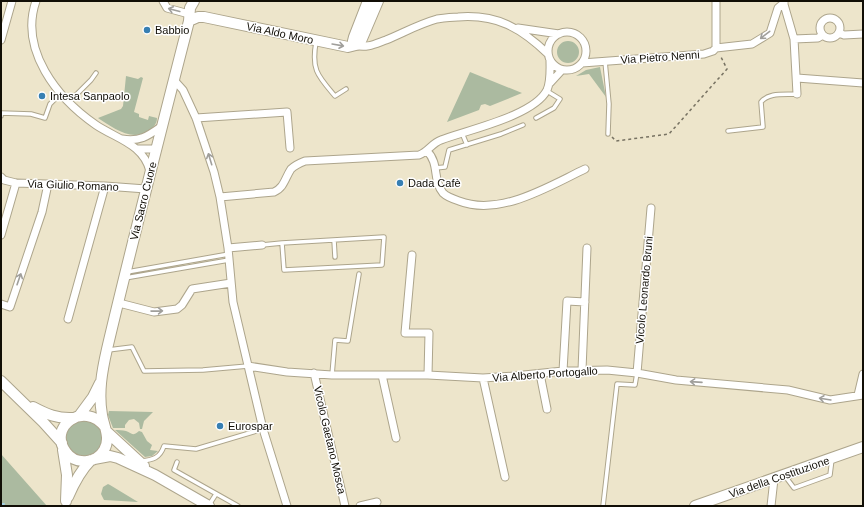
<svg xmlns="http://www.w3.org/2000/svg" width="864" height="507" font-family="Helvetica,sans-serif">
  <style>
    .green { fill: #abbaa0 }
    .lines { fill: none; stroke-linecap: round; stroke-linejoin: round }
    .stream { stroke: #a7d3e4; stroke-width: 2 }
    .lane-casing { stroke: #ada58c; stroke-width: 5.5 }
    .street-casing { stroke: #ada58c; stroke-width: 9 }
    .secondary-casing { stroke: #ada58c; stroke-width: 12 }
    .path { stroke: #777262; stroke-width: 1.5; stroke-dasharray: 3 3; stroke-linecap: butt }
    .lane { stroke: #fff; stroke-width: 3.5 }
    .street { stroke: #fff; stroke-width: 7 }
    .secondary { stroke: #fff; stroke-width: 10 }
    .oneway { stroke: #a09f9b }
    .poi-dot { fill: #377fb3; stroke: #fff; stroke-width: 1.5 }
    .labels { text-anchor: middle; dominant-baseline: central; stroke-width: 3; stroke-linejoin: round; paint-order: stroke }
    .poi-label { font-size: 11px; fill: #110e06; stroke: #fff; text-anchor: start }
    .street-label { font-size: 11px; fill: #110e06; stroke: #fff }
  </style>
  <rect width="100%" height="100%" fill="#ede5cb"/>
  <path class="green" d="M557 52a11 11 0 1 1 22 0a11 11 0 1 1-22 0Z
    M600 67 606 97 589 74 576 76 586 70Z
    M470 72 522 93 490 106 485 104 481 105 479 110 447 122Z
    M126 76 138 79 141 77 143 78 134 112 139 114V117L148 120 149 116 157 118C157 124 153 128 148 131 131 142 112 127 98 118L121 109 123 106Z
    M109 411 153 412 144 421 142 429H140L139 423 134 419 129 420 125 425V428H113L108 415Z
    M66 438a18 18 0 1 1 36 0a18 18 0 1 1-36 0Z
    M115 430C118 430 123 430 126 431 132 433 132 437 139 431L142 432 147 441 152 445 150 450 158 451 152 456 145 457Z
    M1 454 47 506H1Z
    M108 484 110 485 138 502 104 500 101 494 103 487Z"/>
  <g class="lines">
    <path class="stream" d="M1 504H4"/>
    <g class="lane-casing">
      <path id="lane" d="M316 42C311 70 318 76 335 96L346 89
        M605 61 609 104 608 134
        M69 102 91 80 96 73
        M1 116V113L31 114 45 118 50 104 61 93
        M536 118 554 108 560 99 547 91
        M728 131 763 127 761 102C769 92 785 95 797 94
        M462 133 467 145
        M435 168 445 167 449 150 501 134 523 125
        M384 237 382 265 284 270 282 243Z
        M334 240 335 257
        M262 245 282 243
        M127 272 229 254
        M125 278 229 260
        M108 350 132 347 144 371 203 370 248 366
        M332 375 335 340 348 341 359 274
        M141 461C153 460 160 458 164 446L196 449 263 429
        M177 462 174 470 238 506
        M785 476 794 488 830 475 832 459
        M209 505 216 494
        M603 506 617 384 635 385 637 373"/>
    </g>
    <g class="street-casing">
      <path id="street" d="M36 1C19 50 57 98 96 125 117 139 143 144 150 171
        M163 1 167 8 189 14
        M783 1 794 39 797 94
        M820 28a10 10 0 1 1 20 0a10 10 0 1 1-20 0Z
        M518 28 559 34
        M548 51a19 19 0 1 1 38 0a19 19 0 1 1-38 0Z
        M839 33 844 35 863 34
        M794 39 818 38 823 35
        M1 40 12 1
        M356 45C366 49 377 43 386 40 403 33 419 24 437 19 444 18 451 17 458 17 497 14 521 28 548 54
        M716 48 752 44 770 33 778 8 784 3
        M582 63 704 54 713 51 716 48V1
        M797 78 863 83
        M174 80 183 90 196 118 214 172 220 197 228 248 233 302 263 429 287 506
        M550 83 562 70
        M196 118 287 112 290 148
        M122 139C140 142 148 136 162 126
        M138 149H155
        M427 151C440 164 432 180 443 193 447 197 453 199 459 201 500 217 549 186 585 169
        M1 177 4 180 16 183 105 186 146 189
        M220 197 274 192C284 188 285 178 291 169 295 165 300 163 305 161L419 155C428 152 432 143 441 140 467 130 534 116 547 90 551 81 550 69 550 60
        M1 235 16 183
        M228 248 262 245
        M412 255 405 333H429L428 375
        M119 303 154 312 177 309 182 305 192 289 231 283
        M1 304 10 307 42 212 48 184
        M68 319 105 186
        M248 366 287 372 332 375H428L483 378 514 376 563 371 607 370 637 373 676 380 788 390 830 400 863 395
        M582 370 587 248
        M563 371 567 301 585 302
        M314 373 345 506
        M637 373 651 208
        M540 374 547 409
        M382 375 396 438
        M483 378 505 477
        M858 395 863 374
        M360 506 377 502
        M771 506 774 479"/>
    </g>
    <g class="secondary-casing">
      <path id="secondary" d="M189 21 198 17H204L348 47 356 45 361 41 378 1
        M356 45 353 41 354 37 368 1
        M1 381 43 422 62 443
        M33 407C46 414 58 419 73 418
        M79 416 93 397 100 383
        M105 427C84 400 47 427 66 452 75 465 96 464 104 450 111 438 104 427 102 415 98 393 102 371 107 349 133 239 161 130 189 21L190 8 194 1
        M106 431 144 466
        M63 450 67 475 66 501
        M94 459 110 456 118 458 155 475 209 506
        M68 497C74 483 80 471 91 460
        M695 506 863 447"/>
    </g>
    <path class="path" d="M612 137 616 141 669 134 727 69 720 55"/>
    <use href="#lane" class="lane"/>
    <use href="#street" class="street"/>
    <use href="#secondary" class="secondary"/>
  </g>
  <defs><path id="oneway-shaft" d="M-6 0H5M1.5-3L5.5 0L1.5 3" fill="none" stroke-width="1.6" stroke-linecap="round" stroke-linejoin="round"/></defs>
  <g class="oneway">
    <use href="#oneway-shaft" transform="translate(174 10) rotate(-165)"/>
    <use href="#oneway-shaft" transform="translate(765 35) rotate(142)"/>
    <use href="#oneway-shaft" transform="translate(338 45) rotate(10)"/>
    <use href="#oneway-shaft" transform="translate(210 159) rotate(-107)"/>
    <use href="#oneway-shaft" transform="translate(19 279) rotate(-71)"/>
    <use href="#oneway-shaft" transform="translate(157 311) rotate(-1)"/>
    <use href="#oneway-shaft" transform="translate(696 382) rotate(-176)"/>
    <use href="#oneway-shaft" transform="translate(825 399) rotate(-171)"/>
  </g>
  <g class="poi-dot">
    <circle cx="147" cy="30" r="4"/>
    <circle cx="42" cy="96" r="4"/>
    <circle cx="400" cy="183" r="4"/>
    <circle cx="220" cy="426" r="4"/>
  </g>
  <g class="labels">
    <g class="poi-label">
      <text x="155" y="30">Babbio</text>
      <text x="50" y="96">Intesa Sanpaolo</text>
      <text x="408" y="183">Dada Cafè</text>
      <text x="228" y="426">Eurospar</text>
    </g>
    <g class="street-label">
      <text transform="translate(280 33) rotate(12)">Via Aldo Moro</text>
      <text transform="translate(660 57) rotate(-4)">Via Pietro Nenni</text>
      <text transform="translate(73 185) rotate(2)">Via Giulio Romano</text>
      <text transform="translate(143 201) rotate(-76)">Via Sacro Cuore</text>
      <text transform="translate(644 290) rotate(-85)">Vicolo Leonardo Bruni</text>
      <text transform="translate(545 374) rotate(-4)">Via Alberto Portogallo</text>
      <text transform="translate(330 440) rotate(77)">Vicolo Gaetano Mosca</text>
      <text transform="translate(779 477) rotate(-19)">Via della Costituzione</text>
    </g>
  </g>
  <rect width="864" height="507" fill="none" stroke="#110e06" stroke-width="4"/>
</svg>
